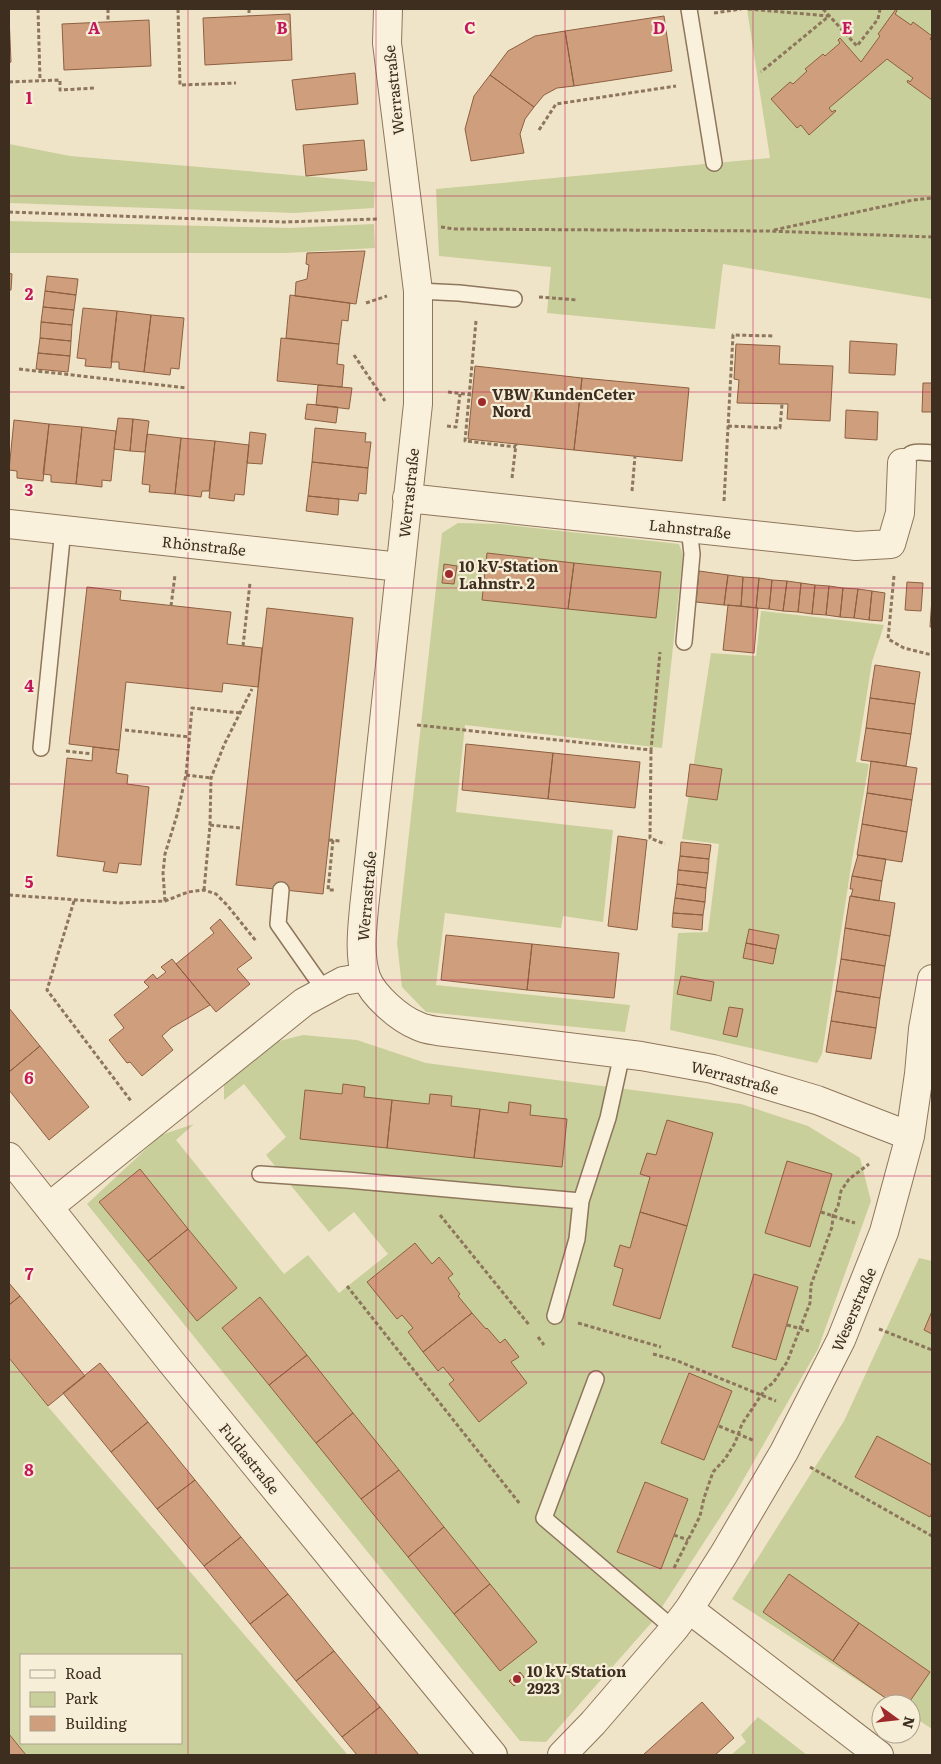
<svg xmlns="http://www.w3.org/2000/svg" width="941" height="1764" font-family="Literata,serif">
  <style>
    .green { fill: #c9cf9b; fill-rule: evenodd }
    .building { fill: #cf9f7d; stroke: #8d5f41 }
    .lines { fill: none; stroke-linecap: round; stroke-linejoin: round }
    .lane-casing { stroke: #8d765c; stroke-width: 18 }
    .street-casing { stroke: #8d765c; stroke-width: 30 }
    .path { stroke: #8d765c; stroke-width: 3; stroke-dasharray: 4 2.5; stroke-linecap: butt }
    .lane { stroke: #faf1dc; stroke-width: 15 }
    .street { stroke: #faf1dc; stroke-width: 28 }
    .grid { fill: none; stroke: #c2185b; stroke-width: 1; stroke-opacity: 0.55 }
    .poi-dot { fill: #9e2a2b; stroke: #f7eed8; stroke-width: 2 }
    .labels { text-anchor: middle; dominant-baseline: central; stroke-width: 4.5; stroke-linejoin: round; paint-order: stroke }
    .street-label { font-size: 15px; fill: #3d2e20; stroke: #f7eed8 }
    .poi-label { font-size: 15px; font-weight: bold; fill: #3d2e20; stroke: #f7eed8; text-anchor: start }
    .grid-label { font-size: 16px; text-anchor: middle; font-weight: bold; fill: #c2185b; stroke: #f7eed8; stroke-width: 4.5; stroke-linejoin: round; paint-order: stroke }
  </style>
  <rect width="100%" height="100%" fill="#f0e4c8"/>
  <path class="green" d="M747 9H932V299L723 264 715 329 547 313 551 267 439 256 436 189 770 158Z
    M9 144 70 156 375 182 374 208 294 213 9 203Z
    M9 221 290 228 374 224 375 248 286 253H9Z
    M458 523 500 524 679 544 683 555 662 748 465 725 456 812 613 830 603 922 563 916 561 928 445 913 436 985 630 1005 625 1032 426 1012 402 987 397 943 442 533Z
    M761 611 884 625 872 662 856 762 869 764 853 854 822 1054 817 1063 670 1030 678 933 708 932 719 844 682 839 711 653 756 656Z
    M303 1035 357 1040 426 1063 741 1104 808 1126 860 1158 871 1201 818 1349 734 1496 653 1621 546 1742 520 1741 87 1204 161 1135 194 1124 176 1140 284 1274 308 1255 339 1293 388 1254 354 1212 329 1232 266 1155 286 1137 244 1084 224 1100V1082L275 1042Z
    M919 1258 932 1261V1729L911 1715V1704H894L732 1599 844 1421Z
    M9 1359 50 1409 348 1755H26L9 1734ZM21 1655H181V1743H21Z
    M758 1717 807 1755H731L746 1742 741 1735Z"/>
  <path class="building" d="M896 9 897 11 895 14 911 25 913 22 932 36 930 39 932 41V100L907 82 908 80 910 82 913 78 887 59 829 108 832 112 835 110 836 111 809 135 801 125 797 128 771 99 790 82 793 84 807 71 805 69 823 54 825 56 840 43 838 40 840 38 861 62 880 36 878 34Z
    M290 14 292 60 205 65 203 18Z
    M9 16 11 62 9 63Z
    M664 16 672 71 574 86 565 31Z
    M149 20 151 66 64 70 62 24Z
    M565 31 574 86 557 88 544 95 534 107 490 75 508 51 535 36Z
    M355 73 358 104 296 110 292 80Z
    M490 75 534 107 525 119 520 134 524 153 471 161 465 129 474 96Z
    M364 140 367 170 306 176 303 145Z
    M365 251 356 304 295 296 296 282 307 279 309 265 306 264 307 253Z
    M9 273 12 274 11 290H9Z
    M47 276 78 279 76 295 45 291Z
    M45 291 76 295 74 310 43 307Z
    M290 295 350 303 348 321 342 320 339 344 286 338Z
    M43 307 74 310 72 325 41 322Z
    M83 308 117 311 111 368 85 366 86 359 77 358Z
    M117 311 151 315 144 372 119 369V362H111Z
    M151 315 184 318 179 369 171 368 170 375 144 372Z
    M41 322 72 325 71 341 40 338Z
    M40 338 71 341 70 356 38 353Z
    M281 338 339 344 337 364 344 365 342 387 277 381Z
    M850 341 897 344 895 375 849 373Z
    M736 344 780 346 779 364 833 366 830 421 787 419 788 404 737 403 739 380 734 379Z
    M38 353 70 356 68 372 36 369Z
    M475 366 582 378 574 450 468 439Z
    M582 378 689 388 682 461 574 450Z
    M923 383H932V412H922Z
    M318 385 352 388 349 409 316 405Z
    M307 404 338 407 336 423 305 419Z
    M846 410 878 412 877 440 845 438Z
    M118 418 133 419 130 451 114 449Z
    M133 419 149 421 145 452 130 451Z
    M14 420 49 424 43 481 17 478V471L9 470Z
    M49 424 82 427 76 484 51 482V475L43 474Z
    M82 427 116 431 111 481 102 480V487L76 484Z
    M315 428 366 433 365 442H371L368 468 312 462Z
    M250 432 266 434 262 464 247 463Z
    M147 434 181 438 175 494 149 492 150 485 142 484Z
    M181 438 215 441 209 491H202L201 497 175 494Z
    M215 441 249 445 244 495 235 494 234 501 209 498Z
    M312 462 368 468 366 494 359 493 358 501 308 496Z
    M308 496 339 499 338 515 306 511Z
    M487 553 574 563 568 609 482 600Z
    M574 563 661 572 656 618 568 609Z
    M444 564 457 566 454 584 442 583Z
    M699 571 728 575 724 605 696 602Z
    M728 575 743 577 741 606 724 605Z
    M743 577 759 578 756 608 741 606Z
    M759 578 772 580 769 609 756 608Z
    M772 580 787 581 783 611 769 609Z
    M787 581 801 583 798 612 783 611Z
    M907 582 923 583 921 611 905 610Z
    M801 583 815 585 812 614 798 612Z
    M815 585 829 586 826 615 812 614Z
    M829 586 843 588 840 617 826 615Z
    M87 587 121 591 120 600 231 612 227 644 262 648 258 687 223 683 222 692 126 682 119 750 69 744Z
    M843 588 858 589 854 618 840 617Z
    M858 589 872 591 869 620 854 618Z
    M872 591 885 593 882 621 869 620Z
    M932 598V627H930Z
    M728 605 758 608 754 653 723 650Z
    M267 608 353 618 323 894 236 885Z
    M875 665 920 672 915 704 870 698Z
    M870 698 915 704 911 734 866 728Z
    M866 728 911 734 906 766 861 760Z
    M466 744 553 753 548 799 462 790Z
    M93 747 119 750 116 773 128 775 127 784 149 787 141 865 119 863 117 873 103 871 105 862 57 856 67 758 92 761Z
    M553 753 640 762 635 808 548 799Z
    M871 761 917 768 912 800 867 793Z
    M690 764 722 769 717 800 686 796Z
    M867 793 912 800 907 832 862 824Z
    M862 824 907 832 902 862 857 855Z
    M618 836 647 840 637 930 608 926Z
    M681 842 711 845 709 859 680 856Z
    M858 855 886 859 882 881 852 876Z
    M680 856 709 859 708 873 678 870Z
    M678 870 708 873 706 888 677 884Z
    M852 876 882 881 879 901 851 896 853 889H850Z
    M677 884 706 888 705 902 675 898Z
    M850 896 895 903 890 936 845 928Z
    M675 898 705 902 703 915 673 913Z
    M673 913 703 915 702 930 672 927Z
    M220 919 252 958 237 969 250 984 216 1012 176 964 214 933 210 928Z
    M845 928 890 936 885 966 841 959Z
    M749 929 779 935 776 949 746 943Z
    M446 935 532 944 527 990 441 980Z
    M746 943 776 949 773 964 743 958Z
    M532 944 619 953 614 998 527 990Z
    M172 959 210 1005 171 1028 162 1036 173 1050 142 1076 130 1062 127 1063 109 1040 124 1028 114 1015 149 987 144 982 153 974 157 979 166 972 161 967Z
    M841 959 885 966 880 998 836 991Z
    M681 976 714 982 711 1001 677 994Z
    M836 991 880 998 876 1028 831 1021Z
    M729 1007 743 1009 737 1037 723 1034Z
    M9 1008 40 1046 9 1072Z
    M831 1021 876 1028 871 1059 826 1052Z
    M40 1046 89 1107 49 1140 9 1090V1072Z
    M343 1084 365 1087 364 1097 392 1100 387 1148 300 1139 305 1090 342 1094Z
    M430 1094 452 1096 451 1106 480 1109 474 1158 387 1148 392 1100 429 1104Z
    M509 1102 531 1105 530 1115 567 1119 562 1167 474 1158 480 1109 508 1113Z
    M667 1120 713 1133 687 1226 640 1212 650 1177 640 1174 647 1153 656 1155Z
    M787 1161 832 1174 810 1247 765 1233Z
    M140 1169 188 1229 148 1261 99 1202Z
    M640 1212 687 1226 660 1319 613 1305 623 1269 614 1266 620 1245 630 1248Z
    M188 1229 237 1288 197 1321 148 1261Z
    M415 1243 432 1264 439 1257 453 1274 448 1278 460 1294 458 1296 472 1313 423 1352 408 1332 413 1328 402 1315 397 1319 367 1282Z
    M754 1274 798 1287 776 1360 732 1347Z
    M9 1283 20 1296 9 1305Z
    M20 1296 85 1376 48 1406 9 1358V1305Z
    M260 1297 307 1355 269 1385 222 1328Z
    M932 1311V1334L924 1330Z
    M472 1313 486 1329 487 1328 500 1343 505 1339 519 1357 511 1362 527 1383 479 1422 449 1384 454 1380 443 1367 438 1371 423 1352Z
    M307 1355 353 1413 316 1443 269 1385Z
    M100 1363 148 1422 111 1452 63 1393Z
    M689 1373 732 1391 704 1460 661 1443Z
    M353 1413 399 1470 361 1499 316 1443Z
    M148 1422 195 1480 157 1509 111 1452Z
    M877 1436 932 1465V1513L930 1517 855 1477Z
    M399 1470 444 1527 408 1557 361 1499Z
    M195 1480 241 1537 204 1566 157 1509Z
    M645 1482 688 1499 661 1569 617 1552Z
    M444 1527 490 1584 454 1614 408 1557Z
    M241 1537 288 1594 250 1624 204 1566Z
    M789 1574 859 1623 833 1661 763 1612Z
    M490 1584 537 1642 500 1671 454 1614Z
    M288 1594 334 1651 296 1681 250 1624Z
    M859 1623 930 1672 908 1704H894L833 1661Z
    M334 1651 380 1707 342 1737 296 1681Z
    M520 1672 524 1677 514 1686 509 1681Z
    M702 1702 734 1738 715 1755H643Z
    M380 1707 419 1755H357L342 1737Z
    M9 1734 26 1755H9Z"/>
  <g class="lines">
    <g class="lane-casing">
      <path id="lane" d="M689 9 714 163
        M418 291 459 293 514 299
        M902 463C911 449 917 452 932 453
        M684 642 692 554 689 528
        M41 748 63 529
        M281 890 278 924 325 991
        M260 1174 347 1180 581 1201
        M555 1316 577 1239 581 1201 608 1118 622 1054
        M596 1379 544 1518 674 1629"/>
    </g>
    <g class="street-casing">
      <path id="street" d="M388 9 387 43 418 291V404L364 908C362 930 359 956 366 977 373 996 400 1019 418 1026 424 1029 431 1030 437 1031L641 1056 713 1069 817 1100 910 1136
        M407 498 856 546 891 544 900 513 902 463
        M9 524 400 567
        M9 1157 172 1363 493 1755
        M49 1207 304 1002 343 981 366 977
        M689 1609 879 1755
        M562 1755 593 1723 674 1629 689 1609 724 1554 784 1452 841 1340 884 1232 910 1136 919 1074 923 1029 932 979"/>
    </g>
    <path class="path" d="M38 9 40 80
      M108 9V22
      M178 9 180 85 236 83
      M249 9V16
      M748 9 829 16 761 72
      M823 9 857 46 878 19 880 9
      M714 13 741 9
      M9 82 60 80V90L96 88
      M539 130 556 104 676 86
      M9 212 284 222 378 219
      M441 227 455 229 768 231 932 237
      M774 230 913 200 932 198
      M539 297 577 300
      M366 303 387 296
      M476 321 465 441 516 447
      M354 355 385 401
      M19 369 187 388
      M448 392 472 395
      M447 426 456 427 460 394
      M728 426 780 428 782 404
      M512 478 516 444
      M632 491 635 456
      M724 501 733 335 774 336
      M894 576 888 639 904 648 932 655
      M171 606 175 575
      M243 646 250 583
      M417 725 651 750 660 652
      M125 730 189 737
      M651 750 650 838 665 844
      M66 751 93 754
      M186 775 211 778
      M210 825 241 828
      M329 840 340 841
      M333 840 328 890H334
      M204 890 210 825 211 778 224 745 252 689
      M9 895 120 903 165 901 188 892 204 890 216 894 227 905 256 941
      M74 901 47 990 131 1101
      M165 901 163 873 165 854 177 815 186 775 192 708 240 713
      M821 1212 855 1223
      M440 1215 530 1326
      M347 1286 520 1504
      M578 1323 661 1347
      M787 1325 809 1331
      M879 1329 932 1350
      M538 1337 544 1345
      M653 1354 675 1360 776 1401
      M719 1426 755 1441
      M810 1467 932 1536
      M674 1535 688 1540
      M674 1568 700 1516 704 1498 713 1472 725 1459 735 1443 742 1424 766 1388 773 1383 787 1362 810 1303 811 1285 832 1227 833 1216 838 1206 841 1191 849 1179 869 1164"/>
    <use href="#lane" class="lane"/>
    <use href="#street" class="street"/>
  </g>
  <path class="grid" d="M188 9V1755M376 9V1755M565 9V1755M753 9V1755M9 196H932M9 392H932M9 588H932M9 784H932M9 980H932M9 1176H932M9 1372H932M9 1568H932"/>
  <g class="poi-dot">
    <circle cx="482" cy="402" r="5"/>
    <circle cx="449" cy="574" r="5"/>
    <circle cx="517" cy="1679" r="5"/>
  </g>
  <g class="labels">
    <g class="street-label">
      <text transform="translate(393 90) rotate(-96)">Werrastraße</text>
      <text transform="translate(408 493) rotate(-84)">Werrastraße</text>
      <text transform="translate(690 528) rotate(6)">Lahnstraße</text>
      <text transform="translate(204 545) rotate(6)">Rhönstraße</text>
      <text transform="translate(366 896) rotate(-85)">Werrastraße</text>
      <text transform="translate(735 1077) rotate(15)">Werrastraße</text>
      <text transform="translate(853 1309) rotate(-67)">Weserstraße</text>
      <text transform="translate(250 1458) rotate(51)">Fuldastraße</text>
    </g>
    <g class="poi-label">
      <text x="492" y="393">VBW KundenCeter<tspan x="492" dy="17">Nord</tspan></text>
      <text x="459" y="565">10 kV-Station<tspan x="459" dy="17">Lahnstr. 2</tspan></text>
      <text x="527" y="1670">10 kV-Station<tspan x="527" dy="17">2923</tspan></text>
    </g>
  </g>
  <g class="grid-label">
    <text x="94" y="34">A</text>
    <text x="282" y="34">B</text>
    <text x="470" y="34">C</text>
    <text x="659" y="34">D</text>
    <text x="847" y="34">E</text>
    <text x="29" y="104">1</text>
    <text x="29" y="300">2</text>
    <text x="29" y="496">3</text>
    <text x="29" y="692">4</text>
    <text x="29" y="888">5</text>
    <text x="29" y="1084">6</text>
    <text x="29" y="1280">7</text>
    <text x="29" y="1476">8</text>
  </g>
  <rect width="941" height="1764" fill="none" stroke="#3d2e20" stroke-width="20"/>
  <rect x="20" y="1654" width="162" height="90" fill="#f7eed8" stroke="#ada18e"/>
  <rect x="30" y="1670" width="25" height="8" fill="#faf1dc" stroke="#ada18e"/>
  <text x="65" y="1679" font-size="15" fill="#3d2e20">Road</text>
  <rect x="30" y="1692" width="25" height="15" fill="#c9cf9b" stroke="#ada18e"/>
  <text x="65" y="1704" font-size="15" fill="#3d2e20">Park</text>
  <rect x="30" y="1716" width="25" height="15" fill="#cf9f7d" stroke="#ada18e"/>
  <text x="65" y="1729" font-size="15" fill="#3d2e20">Building</text>
  <g transform="translate(896 1719) rotate(105)"><circle r="24" fill="#f7eed8" stroke="#ada18e"/>
  <path d="M0-4L9 19L0 12L-9 19Z" fill="#9e2a2b"/>
  <text y="-8" font-size="14" font-weight="bold" text-anchor="middle" fill="#3d2e20">N</text>
  </g>
</svg>
